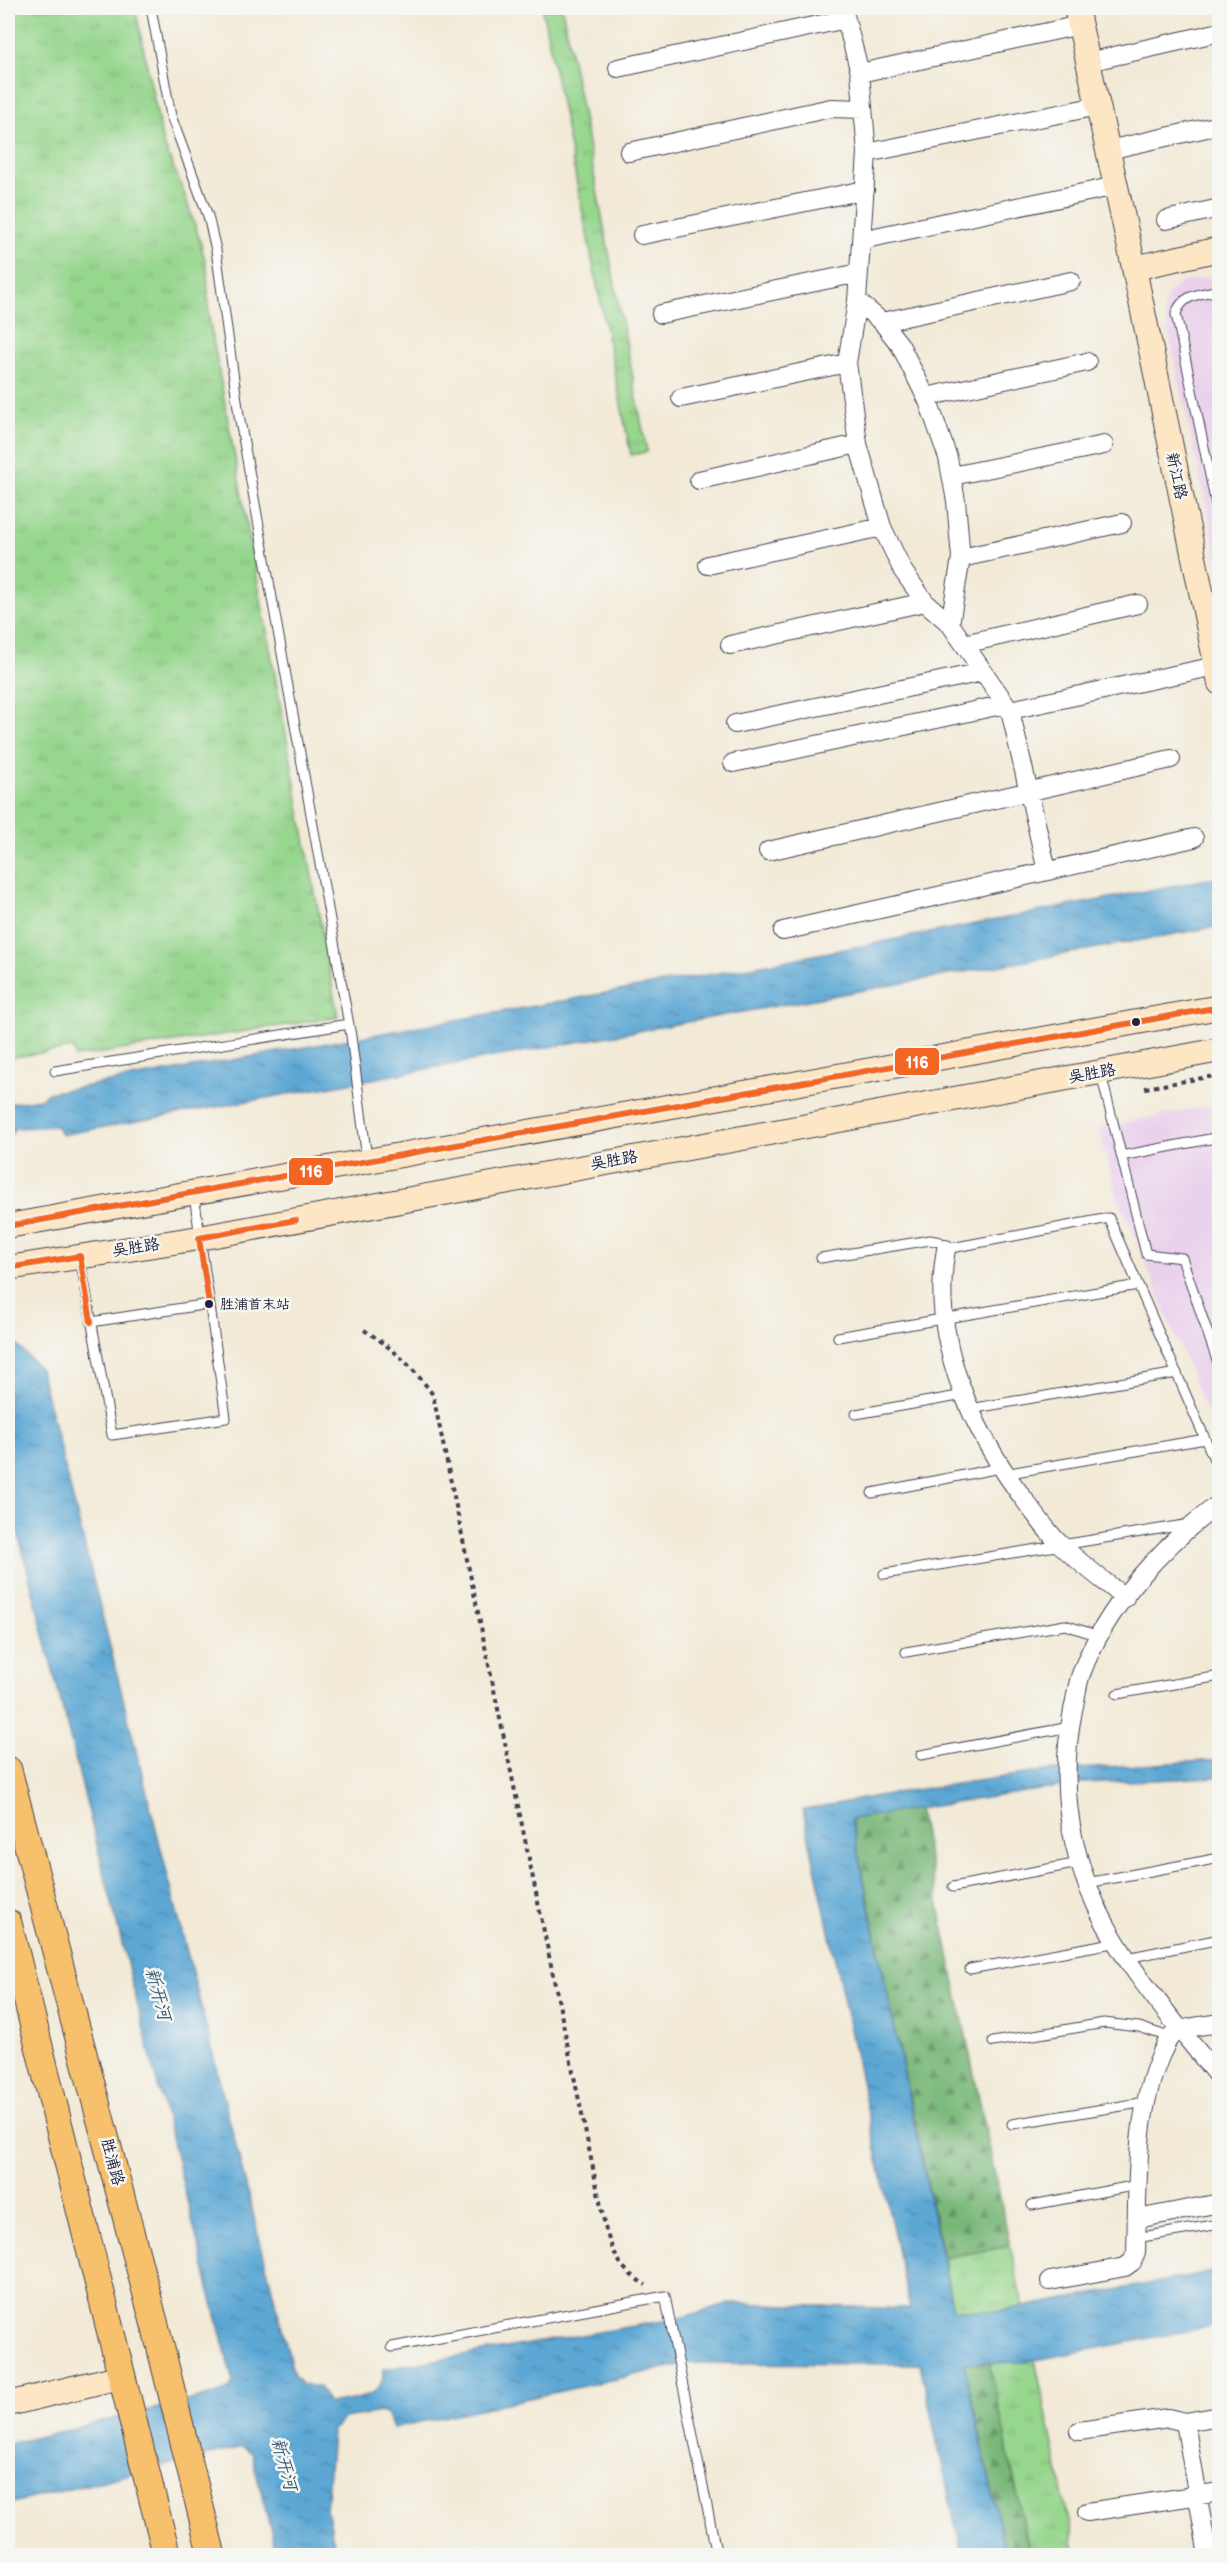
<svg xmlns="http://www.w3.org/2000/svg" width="1227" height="2563" font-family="'Balsamiq Sans','LXGW WenKai TC',sans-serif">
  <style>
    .built { fill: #ead1ec }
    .grass { fill: url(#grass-tufts); stroke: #5c7c64; stroke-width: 1.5 }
    .forest { fill: url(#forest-firs); stroke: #4d6c5a; stroke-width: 1.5 }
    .water { fill: url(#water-ripples); stroke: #3f6488; stroke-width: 1.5 }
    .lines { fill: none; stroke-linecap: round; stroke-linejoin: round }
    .lane-casing { stroke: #414052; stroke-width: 11 }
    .street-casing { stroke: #414052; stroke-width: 20 }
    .secondary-casing { stroke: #414052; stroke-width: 26 }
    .primary-casing { stroke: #414052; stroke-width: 29 }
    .path { stroke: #414052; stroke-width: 4; stroke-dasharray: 4.5 4.5; stroke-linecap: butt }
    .lane { stroke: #fff; stroke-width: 9 }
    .street { stroke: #fff; stroke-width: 18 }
    .secondary { stroke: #fce6c4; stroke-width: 24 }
    .primary { stroke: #f7c06c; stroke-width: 27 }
    .bus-1-casing { stroke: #f6f6f2; stroke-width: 10 }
    .bus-1 { stroke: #f26522; stroke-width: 6 }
    .bus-dot { fill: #22223b; stroke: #f6f6f2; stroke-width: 2 }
    .labels { text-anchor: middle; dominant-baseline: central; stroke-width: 5; stroke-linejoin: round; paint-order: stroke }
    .bus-label { font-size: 14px; fill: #22223b; stroke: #f6f6f2; text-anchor: start }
    .street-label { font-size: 16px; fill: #22223b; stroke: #f6f6f2 }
    .water-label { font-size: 18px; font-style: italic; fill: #395778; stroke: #f6f6f2 }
    .line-badge { stroke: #f6f6f2; stroke-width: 2 }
    .badge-label { font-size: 16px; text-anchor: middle; font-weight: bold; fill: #fff }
  </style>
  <defs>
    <pattern id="grass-tufts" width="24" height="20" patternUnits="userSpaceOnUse" patternTransform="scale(1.5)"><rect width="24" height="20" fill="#96d68d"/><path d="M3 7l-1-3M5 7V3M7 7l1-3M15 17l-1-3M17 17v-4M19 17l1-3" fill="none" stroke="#81b77b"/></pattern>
    <pattern id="forest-firs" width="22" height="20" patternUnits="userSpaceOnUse" patternTransform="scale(1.5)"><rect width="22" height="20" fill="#78b778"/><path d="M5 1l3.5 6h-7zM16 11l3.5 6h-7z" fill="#629464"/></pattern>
    <pattern id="water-ripples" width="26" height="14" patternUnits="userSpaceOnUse" patternTransform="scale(1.5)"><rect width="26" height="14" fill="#5ca7d4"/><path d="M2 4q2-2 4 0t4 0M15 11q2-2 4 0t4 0" fill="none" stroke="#4c88ad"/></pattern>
  </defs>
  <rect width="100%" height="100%" fill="#f6f6f2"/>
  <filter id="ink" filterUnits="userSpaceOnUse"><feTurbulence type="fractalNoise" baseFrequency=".0167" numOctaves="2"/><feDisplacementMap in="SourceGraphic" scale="12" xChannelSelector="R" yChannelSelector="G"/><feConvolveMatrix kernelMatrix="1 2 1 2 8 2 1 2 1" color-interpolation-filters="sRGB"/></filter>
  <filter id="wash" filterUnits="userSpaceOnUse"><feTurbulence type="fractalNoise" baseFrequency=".008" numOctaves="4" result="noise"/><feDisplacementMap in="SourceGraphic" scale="24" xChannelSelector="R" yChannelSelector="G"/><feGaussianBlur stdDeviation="1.35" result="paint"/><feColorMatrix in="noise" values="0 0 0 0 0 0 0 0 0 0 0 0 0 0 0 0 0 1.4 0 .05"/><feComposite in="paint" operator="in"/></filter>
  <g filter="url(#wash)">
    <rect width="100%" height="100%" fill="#f2ead7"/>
    <path class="built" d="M1219 274V566L1164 310 1168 294 1180 283Z
      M1219 1104V1411L1207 1414 1116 1191 1098 1128Z"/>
    <path class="grass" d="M8 8H135L163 143 183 190 200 241 207 269 209 318 338 1017 75 1057 73 1048 8 1058Z
      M542 8H562L647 452 631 455Z
      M1010 2246 1023 2307 1001 2311 953 2310 943 2258Z
      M1035 2360 1076 2555H1030L989 2363Z"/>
    <path class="forest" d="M918 1807 1010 2246 943 2258 851 1819Z
      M989 2362 1030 2555H1006L964 2363Z"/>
    <path class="water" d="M1219 877V926L61 1135 57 1126 15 1128 8 1139V1104L40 1099 48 1093 746 968Z
      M8 1336 40 1369 294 2376 302 2385 319 2387 329 2404C352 2399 386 2400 383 2369L680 2318 730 2303 910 2309 803 1810 888 1794 1046 1771 1219 1760V1777L1082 1783 851 1819 953 2310 1001 2311 1219 2271V2325L1025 2362 964 2363 1006 2555H962L920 2364 688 2363 393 2428 388 2415 381 2412 343 2418 332 2431 326 2511 337 2555H277L251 2452 242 2447 8 2504V2444L220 2393 229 2389 233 2382 8 1493Z"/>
  </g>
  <g filter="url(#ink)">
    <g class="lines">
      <g class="lane-casing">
        <path id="lane" d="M151 8 171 116 208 216 216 250 239 415 351 1036 367 1159
          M1220 290C1201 294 1182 294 1176 314L1220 523
          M55 1071 349 1024
          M1101 1074 1146 1254 1182 1258 1220 1369
          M1121 1156 1220 1137
          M80 1258 112 1435 226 1418 194 1195
          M821 1258 930 1240 940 1242 946 1249 1109 1218 1220 1473
          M91 1322 209 1304
          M838 1337 1138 1285
          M970 1409 1177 1373
          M856 1414 964 1395
          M1004 1474 1205 1439
          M872 1493 1000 1468
          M884 1574 1190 1524
          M906 1652 1065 1625 1099 1636
          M1117 1694 1220 1676
          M921 1755 1070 1727
          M1087 1883 1220 1858
          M953 1887 1079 1863
          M1127 1958 1220 1939
          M970 1969 1118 1942
          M993 2042 1104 2023 1139 2027 1169 2037
          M1012 2124 1146 2102
          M1032 2205 1138 2185
          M1136 2238 1220 2224
          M392 2347 665 2296 717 2556"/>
      </g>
      <g class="street-casing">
        <path id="street" d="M843 8 860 73 867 153 857 301 847 363 858 444 882 527 903 571 925 602 950 624 1010 710 1047 871
          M1088 62 1220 32
          M618 68 846 19
          M860 73 1080 25
          M1108 150 1220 125
          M629 152 831 108 863 109
          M867 153 1098 106
          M1166 220 1220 208
          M642 235 865 190
          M861 240 1116 186
          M857 301 882 322 900 345 928 401 948 458 956 501 961 558 950 624
          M661 314 859 273
          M882 322 1071 281
          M926 397 1087 362
          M681 398 847 363
          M952 476 1104 445
          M699 480 858 444
          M961 558 1122 523
          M708 565 882 527
          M964 644 1138 604
          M730 645 925 602
          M1010 710 1216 666
          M735 724 983 672
          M733 763 1006 704
          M768 851 1171 759
          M783 931 1194 838
          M946 1249C929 1342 974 1435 1029 1506 1039 1519 1049 1534 1061 1545 1081 1564 1103 1580 1125 1598
          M1220 1503C1163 1545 1106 1606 1081 1674 1077 1685 1076 1698 1073 1710 1060 1776 1067 1843 1096 1905 1123 1965 1179 2027 1220 2079
          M1137 2219 1220 2203
          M1050 2281 1125 2267 1132 2262 1136 2253C1138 2187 1134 2114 1162 2052 1165 2047 1167 2040 1171 2036 1183 2026 1205 2026 1220 2023
          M1185 2422 1220 2416
          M1079 2431 1168 2418 1185 2422 1208 2556
          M1087 2512 1220 2492"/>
      </g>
      <g class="secondary-casing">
        <path id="secondary" d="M1076 8 1130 249 1220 683
          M1134 268 1220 249
          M8 1226 1220 1007
          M8 1268 199 1238 1220 1050
          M8 2404 123 2376"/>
      </g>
      <g class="primary-casing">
        <path id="primary" d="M8 1770 157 2333 212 2556
          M8 1923 167 2556"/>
      </g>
      <path class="path" d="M1145 1088 1220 1075
        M364 1330C392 1347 414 1368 433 1395L606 2231C615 2257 621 2271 646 2285"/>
      <use href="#lane" class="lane"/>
      <use href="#street" class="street"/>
      <use href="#secondary" class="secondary"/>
      <use href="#primary" class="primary"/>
      <g class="bus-1-casing">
        <path id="bus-1" d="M8 1226 1220 1007
          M8 1268 80 1256 91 1322
          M209 1304 199 1238 296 1220"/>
      </g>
      <use href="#bus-1" class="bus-1"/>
    </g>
  </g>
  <g class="bus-dot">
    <circle cx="1136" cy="1022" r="5"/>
    <circle cx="209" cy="1304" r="5"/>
  </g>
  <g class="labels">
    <g class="bus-label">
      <text x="220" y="1304">胜浦首末站</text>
    </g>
    <g class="street-label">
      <text transform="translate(1176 476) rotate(78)">新江路</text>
      <text transform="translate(1092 1074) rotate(-10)">吴胜路</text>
      <text transform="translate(614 1161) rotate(-10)">吴胜路</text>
      <text transform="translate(136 1248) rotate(-9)">吴胜路</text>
      <text transform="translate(112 2162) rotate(75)">胜浦路</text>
    </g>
    <g class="water-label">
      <text transform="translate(158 1994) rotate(75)">新开河</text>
      <text transform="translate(284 2464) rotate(75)">新开河</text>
    </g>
  </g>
  <g class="line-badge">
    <rect x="894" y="1047" width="46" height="29" rx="6" fill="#f26522"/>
    <rect x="288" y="1157" width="46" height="29" rx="6" fill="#f26522"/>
  </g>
  <g class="badge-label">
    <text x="917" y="1068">116</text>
    <text x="311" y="1177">116</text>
  </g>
  <rect width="1227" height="2563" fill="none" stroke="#f6f6f2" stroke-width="30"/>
</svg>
